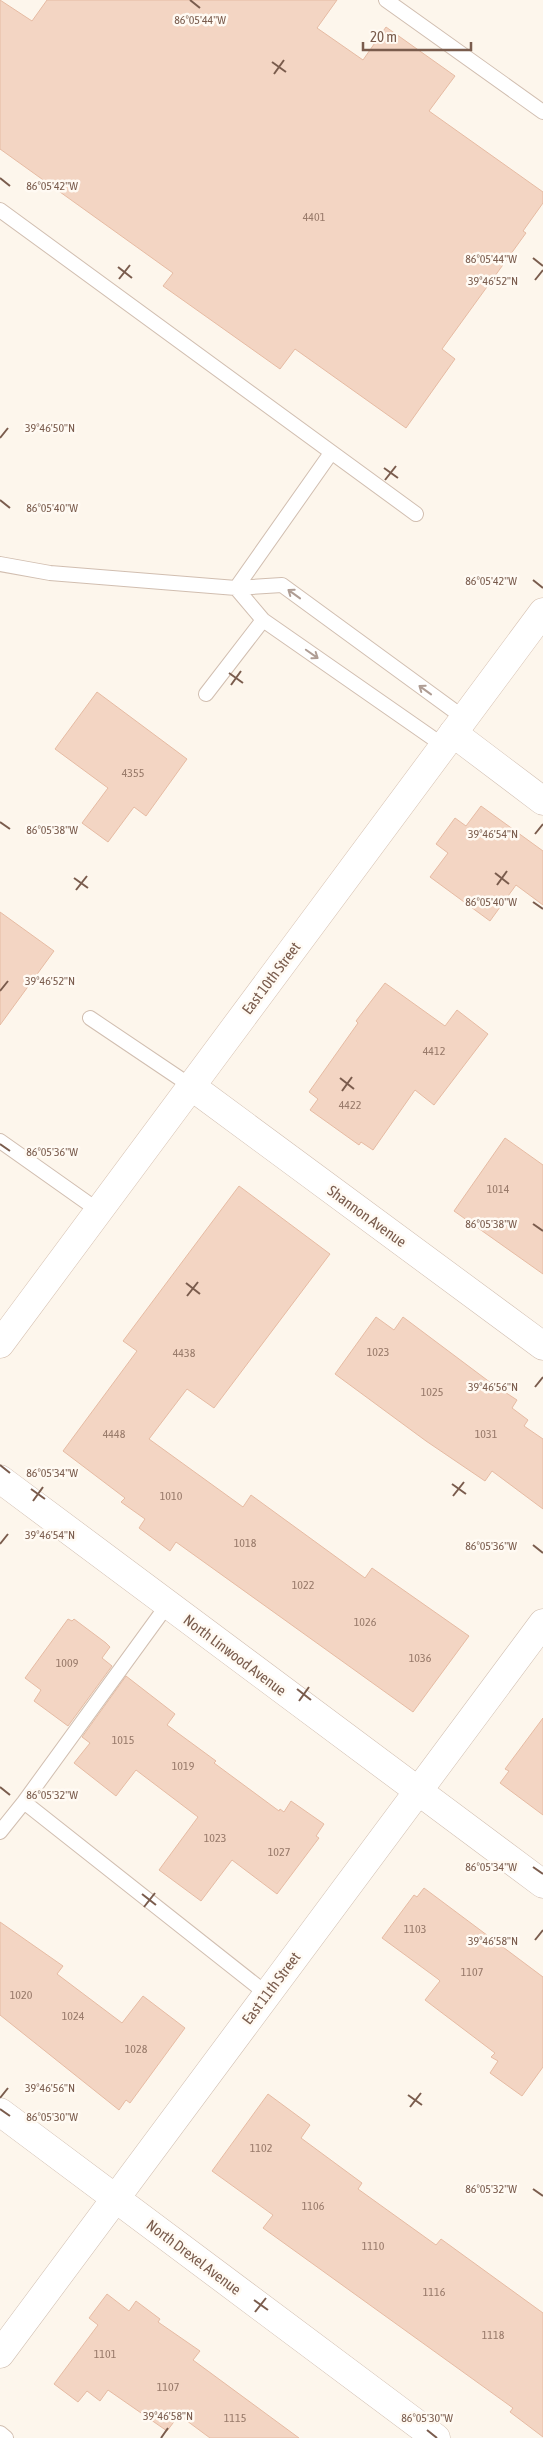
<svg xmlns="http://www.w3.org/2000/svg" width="543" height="2438" font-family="'Asap Condensed',sans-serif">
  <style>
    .building { fill: #f3d5c3; stroke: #e6bba3 }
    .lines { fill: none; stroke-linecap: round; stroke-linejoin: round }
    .service-casing { stroke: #d1beb0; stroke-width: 16 }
    .minor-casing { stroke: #d1beb0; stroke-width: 29 }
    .secondary-casing { stroke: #d6c0b0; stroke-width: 29 }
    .service { stroke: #fff; stroke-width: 14 }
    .minor { stroke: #fff; stroke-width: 28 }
    .secondary { stroke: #fff; stroke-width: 28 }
    .oneway { stroke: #af9d94 }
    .ticks { fill: none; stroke: #7a5c4d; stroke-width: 2 }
    .labels { text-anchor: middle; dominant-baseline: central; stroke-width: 5; stroke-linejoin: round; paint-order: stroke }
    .number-label { font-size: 12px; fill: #987a6a }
    .street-label { font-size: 15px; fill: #7a5c4d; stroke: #fffaf3 }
    .ticks-label { font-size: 12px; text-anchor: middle; fill: #7a5c4d; stroke: #fffaf3; stroke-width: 5; stroke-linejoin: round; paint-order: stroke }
  </style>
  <rect width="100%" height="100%" fill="#fdf6ec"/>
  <path class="building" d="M0 0 32 21 47 0H337L317 28 363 60 386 27 455 76 429 111 543 192V203L523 231 526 233 442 349 455 359 406 428 295 349 280 369 163 286 173 273 0 149Z
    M97 692 187 759 146 816 134 807 108 842 82 823 108 788 55 749Z
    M481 806 543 851V905L516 885 490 921 430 877 448 853 436 844 455 818 466 826Z
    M0 912 54 951 0 1025Z
    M385 983 445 1026 457 1010 488 1034 434 1105 415 1090 373 1150 361 1142 359 1145 310 1110 318 1099 309 1092 358 1023 356 1021Z
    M505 1138 543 1165V1274L454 1211Z
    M239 1186 330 1254 214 1408 187 1389 149 1439 243 1507 251 1495 365 1578 372 1568 469 1636 413 1712 176 1542 170 1551 139 1528 145 1519 121 1502 125 1498 63 1451 137 1351 123 1341Z
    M376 1317 394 1330 403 1317 491 1383 517 1400 512 1408 528 1420 524 1426 543 1439V1509L492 1471 485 1481 426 1441 335 1374Z
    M68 1619 72 1621 74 1619 106 1643 110 1647 102 1658 112 1666 68 1726 34 1701 41 1690 25 1678Z
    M126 1676 175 1714 167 1725 216 1761 214 1763 279 1811 280 1809 284 1812 291 1801 324 1824 316 1836 319 1838 277 1894 232 1860 201 1901 159 1870 198 1817 136 1770 116 1796 74 1763 90 1743 82 1737Z
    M543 1718V1815L500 1783 509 1771 505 1769Z
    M424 1888 543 1977V2067L522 2096 490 2073 498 2061 491 2057 495 2053 425 2000 440 1981 438 1979 382 1938 414 1895 417 1897Z
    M0 1922 63 1966 57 1974 122 2023 143 1996 185 2028 130 2103 126 2100 119 2110 0 2015Z
    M268 2094 310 2125 301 2138 362 2183 358 2189 436 2245 441 2239 543 2313V2437L510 2412 513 2408 263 2228 273 2215 212 2171Z
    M107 2294 129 2311 136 2301 160 2319 158 2322 200 2351 193 2360 299 2438H210L179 2415 167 2431 108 2390 100 2401 87 2391 78 2402 54 2384 98 2325 89 2318Z"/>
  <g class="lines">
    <g class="service-casing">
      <path id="service" d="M386 0 543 112
        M0 210 416 514
        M0 564 50 573 236 588 282 585 464 718
        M236 588 263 620 444 746
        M236 588 331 453
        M206 694 263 620
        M90 1018 191 1086
        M0 1141 99 1211
        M24 1802 267 1994
        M0 1832 24 1802 168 1604
        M0 2433 6 2438"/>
    </g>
    <g class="minor-casing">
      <path id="minor" d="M453 733 543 801
        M191 1086 543 1346
        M0 1479 543 1884
        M0 2112 436 2438
        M0 2354 543 1623"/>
    </g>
    <g class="secondary-casing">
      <path id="secondary" d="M0 1344 543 612"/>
    </g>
    <use href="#service" class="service"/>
    <use href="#minor" class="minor"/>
    <use href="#secondary" class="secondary"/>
  </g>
  <defs><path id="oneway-shaft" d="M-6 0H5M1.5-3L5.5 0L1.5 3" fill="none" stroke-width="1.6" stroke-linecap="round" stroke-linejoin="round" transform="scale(1.25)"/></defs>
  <g class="oneway">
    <use href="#oneway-shaft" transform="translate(294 594) rotate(-144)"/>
    <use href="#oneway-shaft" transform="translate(312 654) rotate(35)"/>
    <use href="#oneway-shaft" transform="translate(425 690) rotate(-144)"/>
  </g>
  <path class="ticks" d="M190 0 200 8M272 62 286 72M274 74 284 60M0 178 10 186M533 258 543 266M118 267 132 278M119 279 130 265M535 280 543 270M0 438 8 428M384 468 398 478M385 480 396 466M0 500 10 508M533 580 543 588M229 673 243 683M231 685 241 671M0 822 10 829M535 834 543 824M495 873 509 884M74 878 88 888M497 885 507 871M76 890 87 876M533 902 543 909M0 991 8 981M340 1078 354 1089M342 1091 352 1077M0 1144 10 1151M533 1224 543 1231M186 1283 200 1294M187 1296 198 1282M535 1387 543 1377M0 1465 10 1473M452 1484 466 1494M31 1489 45 1499M453 1496 464 1482M33 1501 43 1487M0 1544 8 1534M533 1545 543 1553M297 1689 311 1700M299 1701 309 1687M0 1787 10 1795M533 1867 543 1874M142 1894 156 1905M144 1907 155 1893M535 1940 543 1930M408 2095 422 2105M0 2098 8 2088M410 2107 421 2093M0 2109 10 2116M533 2189 543 2196M254 2300 268 2310M255 2312 266 2298M427 2430 437 2438M161 2438 168 2428"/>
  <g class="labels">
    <g class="number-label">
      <text x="314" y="217">4401</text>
      <text x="133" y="773">4355</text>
      <text x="434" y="1051">4412</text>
      <text x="350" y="1105">4422</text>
      <text x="498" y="1189">1014</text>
      <text x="378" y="1352">1023</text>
      <text x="184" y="1353">4438</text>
      <text x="432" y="1392">1025</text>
      <text x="114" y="1434">4448</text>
      <text x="486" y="1434">1031</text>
      <text x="171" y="1496">1010</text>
      <text x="245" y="1543">1018</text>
      <text x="303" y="1585">1022</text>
      <text x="365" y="1622">1026</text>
      <text x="420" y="1658">1036</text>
      <text x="67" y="1663">1009</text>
      <text x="123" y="1740">1015</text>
      <text x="183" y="1766">1019</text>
      <text x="215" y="1838">1023</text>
      <text x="279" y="1852">1027</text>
      <text x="415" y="1929">1103</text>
      <text x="472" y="1972">1107</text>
      <text x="21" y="1995">1020</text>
      <text x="73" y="2016">1024</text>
      <text x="136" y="2049">1028</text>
      <text x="261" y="2148">1102</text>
      <text x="313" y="2206">1106</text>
      <text x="373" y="2246">1110</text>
      <text x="434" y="2292">1116</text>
      <text x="493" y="2335">1118</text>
      <text x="105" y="2354">1101</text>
      <text x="168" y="2387">1107</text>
      <text x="235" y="2418">1115</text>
    </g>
    <g class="street-label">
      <text transform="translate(271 978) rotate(-53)">East 10th Street</text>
      <text transform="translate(367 1216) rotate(36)">Shannon Avenue</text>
      <text transform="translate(235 1655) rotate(37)">North Linwood Avenue</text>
      <text transform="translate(271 1988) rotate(-53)">East 11th Street</text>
      <text transform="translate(194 2257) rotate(37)">North Drexel Avenue</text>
    </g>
  </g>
  <g class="ticks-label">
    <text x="200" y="24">86°05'44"W</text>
    <text x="52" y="190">86°05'42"W</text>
    <text x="491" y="263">86°05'44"W</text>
    <text x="493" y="285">39°46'52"N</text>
    <text x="50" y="432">39°46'50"N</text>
    <text x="52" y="512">86°05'40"W</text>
    <text x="491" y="585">86°05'42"W</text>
    <text x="52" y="834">86°05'38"W</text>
    <text x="493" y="838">39°46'54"N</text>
    <text x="491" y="906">86°05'40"W</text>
    <text x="50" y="985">39°46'52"N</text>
    <text x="52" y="1156">86°05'36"W</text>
    <text x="491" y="1228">86°05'38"W</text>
    <text x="493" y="1391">39°46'56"N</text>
    <text x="52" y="1477">86°05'34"W</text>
    <text x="50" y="1539">39°46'54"N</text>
    <text x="491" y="1550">86°05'36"W</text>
    <text x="52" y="1799">86°05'32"W</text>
    <text x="491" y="1871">86°05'34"W</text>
    <text x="493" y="1945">39°46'58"N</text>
    <text x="50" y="2092">39°46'56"N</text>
    <text x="52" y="2121">86°05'30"W</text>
    <text x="491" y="2193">86°05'32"W</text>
    <text x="168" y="2420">39°46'58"N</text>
    <text x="427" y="2422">86°05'30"W</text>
  </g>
  <path d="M363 42v8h108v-8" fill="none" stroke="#7a5c4d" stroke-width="2.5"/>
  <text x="370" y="42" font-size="15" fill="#7a5c4d" stroke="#fffaf3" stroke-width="4" paint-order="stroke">20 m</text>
</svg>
